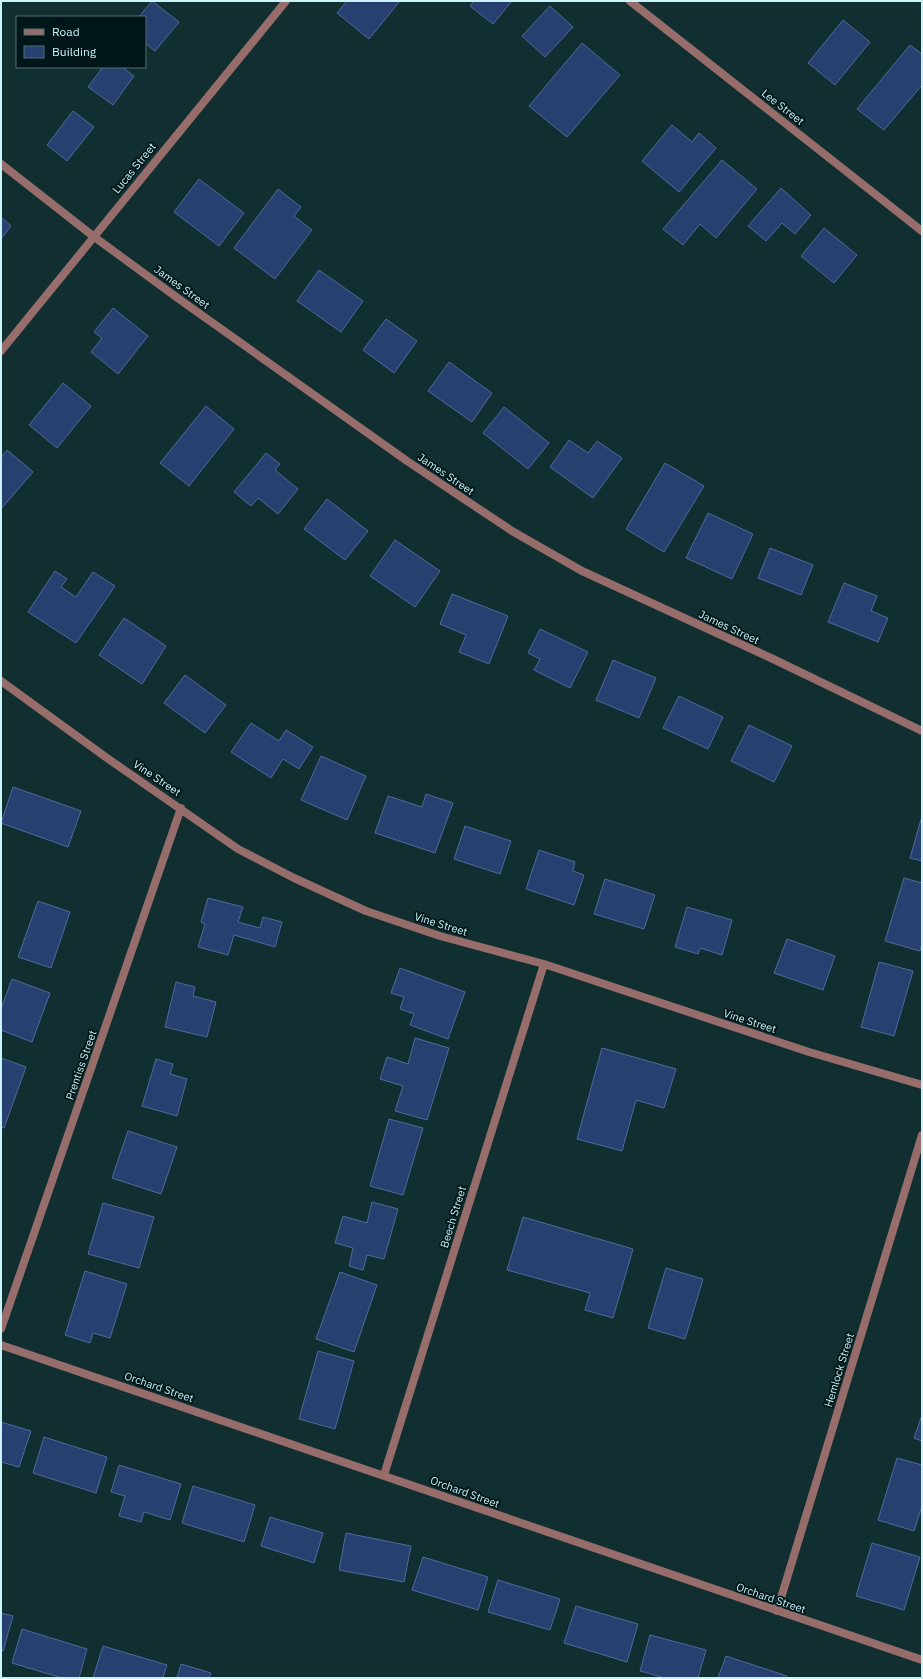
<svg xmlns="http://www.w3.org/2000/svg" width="923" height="1679" font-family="'IBM Plex Sans',sans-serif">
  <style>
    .building { fill: #284070; stroke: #4f699d }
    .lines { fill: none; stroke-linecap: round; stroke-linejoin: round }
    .street { stroke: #966d6a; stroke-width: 8 }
    .labels { text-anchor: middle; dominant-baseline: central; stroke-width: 3.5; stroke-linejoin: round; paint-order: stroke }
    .street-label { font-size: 11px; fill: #c9f4f8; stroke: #001619 }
  </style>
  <rect width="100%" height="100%" fill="#112f31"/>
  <path class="building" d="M152 1 179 22 155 51 145 43V17H139Z
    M347 1H400L369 39 337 13Z
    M474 1H512L493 24 470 6Z
    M550 6 573 27 545 57 522 36Z
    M843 20 870 42 835 85 808 63Z
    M582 43 620 75 567 137 529 106Z
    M910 45 922 54V85L884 130 857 109Z
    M103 67H122L134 76 113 105 88 87Z
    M73 111 94 127 67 161 47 145Z
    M672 125 692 142 699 133 716 148 679 192 642 161Z
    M722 160 757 189 716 238 700 224 683 245 663 229Z
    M199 179 244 213 219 246 174 212Z
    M781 188 811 215 795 234 782 223 766 241 748 226Z
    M278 189 301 207 294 216 312 230 275 279 234 248Z
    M1 217 11 226 1 239Z
    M824 228 857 255 834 283 801 256Z
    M319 270 363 301 341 332 297 301Z
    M113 308 148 336 118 374 91 352 102 338 94 332Z
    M386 319 417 341 394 373 363 350Z
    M449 362 492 393 472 422 428 391Z
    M63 383 91 406 57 448 29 425Z
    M206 406 234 429 189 486 160 463Z
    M504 407 549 443 528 469 483 433Z
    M569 440 588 453 597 441 622 458 593 498 550 467Z
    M7 450 33 472 1 509V457Z
    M266 453 280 464 275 470 298 489 278 514 258 498 251 506 234 492Z
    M665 463 704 486 664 552 626 529Z
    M327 499 368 531 345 560 304 529Z
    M708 513 753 534 732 579 686 558Z
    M395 540 440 571 415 607 370 576Z
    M770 548 813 565 801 595 758 578Z
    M55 571 67 579 61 587 76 597 93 572 115 586 76 643 28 612Z
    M844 583 877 596 871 611 888 618 878 642 828 622Z
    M452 594 508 616 489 664 459 652 466 635 440 624Z
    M124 618 166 646 142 684 99 655Z
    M540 629 588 652 570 688 534 670 540 659 528 653Z
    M613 660 656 678 639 718 596 700Z
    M185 675 226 705 205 733 164 703Z
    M679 696 723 717 708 749 663 728Z
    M251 723 279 741 286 730 313 747 299 769 283 759 271 778 231 752Z
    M749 725 792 746 774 782 731 761Z
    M321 756 366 776 347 820 301 800Z
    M13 787 81 811 68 847 1 823Z
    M426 794 453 803 435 853 375 833 388 796 422 807Z
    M922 816V861L910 858Z
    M465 826 511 841 500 874 454 859Z
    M539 850 575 862 573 871 584 875 574 905 526 889Z
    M904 878 922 883V942L920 951 885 941Z
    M605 879 655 895 644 929 594 914Z
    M208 898 243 907 238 922 260 928 263 917 282 922 275 947 234 935 228 955 198 947 205 924 201 922Z
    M38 901 70 912 51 968 18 957Z
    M687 907 732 920 722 955 700 948 698 954 675 947Z
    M787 939 835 956 823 990 774 973Z
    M879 962 913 971 894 1036 861 1027Z
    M400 968 465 992 448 1039 410 1025 414 1014 400 1009 404 997 391 993Z
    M12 979 50 993 32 1042 1 1030V1009Z
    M176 982 195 987 193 996 216 1002 207 1037 165 1027Z
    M415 1038 449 1048 427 1120 395 1111 403 1086 380 1079 387 1057 408 1064Z
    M602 1048 676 1069 664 1108 636 1100 622 1151 577 1139Z
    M1 1058 26 1067 4 1128 1 1127Z
    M156 1059 173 1064 170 1074 187 1079 177 1116 142 1106Z
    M389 1119 423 1128 403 1195 370 1186Z
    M128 1131 177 1147 161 1194 112 1178Z
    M372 1202 398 1209 384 1259 367 1255 363 1270 349 1266 353 1248 335 1243 343 1216 367 1223Z
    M103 1203 154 1217 139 1268 88 1254Z
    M523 1217 633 1249 613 1318 585 1310 590 1293 507 1270Z
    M666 1268 703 1279 685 1339 648 1328Z
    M85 1271 127 1284 110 1338 93 1333 90 1343 65 1335Z
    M340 1272 377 1285 354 1352 316 1339Z
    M318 1351 354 1361 335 1429 299 1419Z
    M922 1415V1441L914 1438Z
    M1 1422 31 1431 19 1467 1 1462Z
    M44 1437 107 1457 96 1493 33 1473Z
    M897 1458 922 1465V1506L914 1531 878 1520Z
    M119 1465 181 1484 170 1520 144 1512 141 1522 119 1516 125 1496 111 1492Z
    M193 1486 255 1505 244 1542 182 1523Z
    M270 1517 323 1533 314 1563 261 1546Z
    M346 1533 411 1546 404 1582 339 1570Z
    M872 1543 920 1557 904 1610 856 1596Z
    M423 1557 488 1577 478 1610 412 1590Z
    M498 1580 560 1599 550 1630 488 1612Z
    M576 1606 638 1624 627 1662 564 1643Z
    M1 1613 13 1616 3 1651 1 1650Z
    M22 1629 87 1649 79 1678H62L12 1663Z
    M650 1635 706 1650 698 1678H665L640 1671Z
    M103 1646 167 1665 163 1678H93Z
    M726 1656 787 1676 786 1678H718Z
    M181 1664 211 1673 209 1678H177Z"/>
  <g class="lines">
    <path class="street" d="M630 1 922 231
      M1 164 93 236 179 299 407 461 512 531 582 571 771 658 922 731
      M1 351 286 1
      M1 681 107 758 238 849 294 878 366 911 440 936 544 964 809 1052 922 1085
      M1 1329 181 808
      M1 1345 922 1660
      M384 1475 544 964
      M777 1611 922 1135"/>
  </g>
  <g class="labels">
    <g class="street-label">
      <text transform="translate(783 107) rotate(38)">Lee Street</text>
      <text transform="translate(134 168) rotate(-51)">Lucas Street</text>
      <text transform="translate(182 287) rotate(36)">James Street</text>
      <text transform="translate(446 474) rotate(34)">James Street</text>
      <text transform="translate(729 627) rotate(25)">James Street</text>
      <text transform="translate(157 778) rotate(34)">Vine Street</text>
      <text transform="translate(441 924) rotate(17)">Vine Street</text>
      <text transform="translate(750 1021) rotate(18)">Vine Street</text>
      <text transform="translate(81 1065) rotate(-71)">Prentiss Street</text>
      <text transform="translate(453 1217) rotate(-73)">Beech Street</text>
      <text transform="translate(839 1370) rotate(-73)">Hemlock Street</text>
      <text transform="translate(159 1387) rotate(19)">Orchard Street</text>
      <text transform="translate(465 1492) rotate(20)">Orchard Street</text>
      <text transform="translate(771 1598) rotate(19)">Orchard Street</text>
    </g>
  </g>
  <rect width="923" height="1679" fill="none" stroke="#c9f4f8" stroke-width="4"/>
  <rect x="16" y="16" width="130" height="52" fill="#001619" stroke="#506f72"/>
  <rect x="24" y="29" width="20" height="6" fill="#966d6a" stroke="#506f72"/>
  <text x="52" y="36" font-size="12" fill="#c9f4f8">Road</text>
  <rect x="24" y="46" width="20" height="12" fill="#284070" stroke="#506f72"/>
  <text x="52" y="56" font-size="12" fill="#c9f4f8">Building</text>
</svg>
